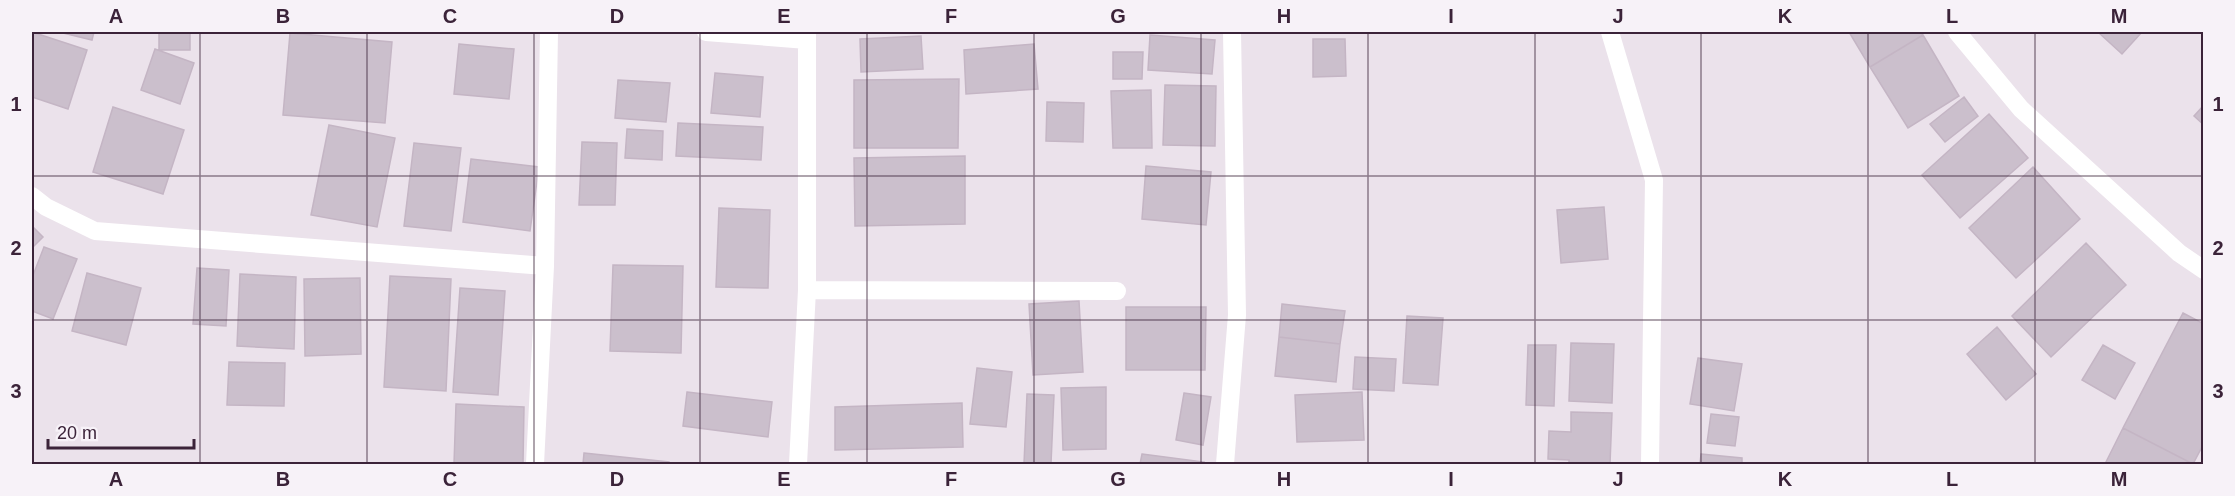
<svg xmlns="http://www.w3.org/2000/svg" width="2235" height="496" font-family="Arial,sans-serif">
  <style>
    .building { fill: #cbbfcc; stroke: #c4b5c4; stroke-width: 1.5 }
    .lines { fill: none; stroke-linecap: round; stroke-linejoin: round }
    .street { stroke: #fff; stroke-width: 18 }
    .grid { fill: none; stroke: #3b2339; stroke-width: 1.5; stroke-opacity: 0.55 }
    .neatline { fill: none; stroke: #3b2339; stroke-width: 2 }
    .grid-label { font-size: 20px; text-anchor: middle; font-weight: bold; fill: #3b2339 }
  </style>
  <rect width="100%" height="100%" fill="#ebe2eb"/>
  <path class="building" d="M32 32 87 50 68 109 32 97Z
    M59 32H94L92 40Z
    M159 32H190V50H159Z
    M1849 32H1920L1923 35 1870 67Z
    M2098 32H2142L2122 54Z
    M290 33 392 42 385 123 283 115Z
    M1150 35 1215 40 1212 74 1148 70Z
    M1923 35 1959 96 1908 128 1870 67Z
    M921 36 923 69 861 72 860 39Z
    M1313 39H1345L1346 76 1313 77Z
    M459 44 514 49 509 99 454 94Z
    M1034 44 1038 89 966 94 964 50Z
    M155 49 194 63 180 104 141 90Z
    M1113 52H1143L1142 79H1113Z
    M715 73 763 77 760 117 711 113Z
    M959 79 958 148H854V80Z
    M618 80 670 83 666 122 615 118Z
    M1165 85 1216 86 1215 146 1163 145Z
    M1151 90 1152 148H1113L1111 91Z
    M1964 97 1978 116 1945 142 1930 124Z
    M1047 102 1084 103 1083 142 1046 141Z
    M2204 105V125L2194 116Z
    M113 107 184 130 163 194 93 172Z
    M1989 114 2028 158 1960 218 1922 175Z
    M678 123 763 127 761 160 676 156Z
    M329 125 395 138 377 227 311 215Z
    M627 129 663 131 662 160 625 158Z
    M582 142 617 143 615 205H579Z
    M414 143 461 148 451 231 404 226Z
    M965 156V224L855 226 854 158Z
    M471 159 539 167 530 231 463 222Z
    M1146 166 1211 172 1206 225 1142 219Z
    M2033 167 2080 219 2016 278 1969 228Z
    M1604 207 1608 259 1561 263 1557 210Z
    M719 208 770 210 768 288 716 287Z
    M32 226 43 237 32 248Z
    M2086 243 2126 285 2051 357 2012 316Z
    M44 247 77 259 53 319 32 311V278Z
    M613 265 683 266 681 353 610 351Z
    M197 268 229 270 226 326 193 324Z
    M87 273 141 288 126 345 72 331Z
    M240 274 296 277 294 349 237 346Z
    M390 276 451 279 446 391 384 387Z
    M360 278 361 354 305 356 304 279Z
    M460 288 505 291 498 395 453 392Z
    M1079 301 1083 372 1033 375 1029 304Z
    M1282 304 1345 311 1340 344 1279 337Z
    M1126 307H1206L1205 370H1126Z
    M2183 313 2204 324V443L2193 464 2123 428Z
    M1407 316 1443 318 1438 385 1403 383Z
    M1997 327 2036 374 2006 400 1967 354Z
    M1279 337 1340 344 1336 382 1275 376Z
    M1571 343 1614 344 1612 403 1569 401Z
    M1528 345H1556L1554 406 1526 405Z
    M2103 345 2135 363 2115 399 2082 380Z
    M1355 357 1396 359 1394 391 1353 389Z
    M1698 358 1742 364 1734 411 1690 404Z
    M229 362 285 363 284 406 227 405Z
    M977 368 1012 372 1006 427 970 424Z
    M1106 387V449L1063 450 1061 388Z
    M687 392 772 402 768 437 683 426Z
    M1362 392 1364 440 1297 442 1295 395Z
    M1184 393 1211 397 1203 445 1176 440Z
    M1027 394 1054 395 1051 464H1024Z
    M962 403 963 447 835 450V407Z
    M456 404 524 407 523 464H454Z
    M1571 412 1612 413 1610 464H1569V460L1548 459 1549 431 1571 432Z
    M1711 414 1739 417 1735 446 1707 443Z
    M2123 428 2193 464H2105Z
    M584 453 669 462V464H583Z
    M1142 454 1204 462 1203 464H1140Z
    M1701 454 1742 458V464H1700Z"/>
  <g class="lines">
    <path class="street" d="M706 32 807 40
      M1610 32 1654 180 1650 464
      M1957 32 2021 109 2179 253 2204 270
      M32 196 46 207 95 231 545 266
      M807 290 1117 291
      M535 464 545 266 549 32
      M798 464 807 290V32
      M1225 464 1237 315 1232 32"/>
  </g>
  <path class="grid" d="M200 32V464M367 32V464M534 32V464M700 32V464M867 32V464M1034 32V464M1201 32V464M1368 32V464M1535 32V464M1701 32V464M1868 32V464M2035 32V464M32 176H2204M32 320H2204"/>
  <rect width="2235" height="496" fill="none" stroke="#f7f2f8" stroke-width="66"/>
  <path d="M48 439v9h146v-9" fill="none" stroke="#3b2339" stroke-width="3"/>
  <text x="57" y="439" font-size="18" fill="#3b2339" stroke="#f7f2f8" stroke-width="4.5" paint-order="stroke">20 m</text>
  <rect x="33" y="33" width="2169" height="430" class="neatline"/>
  <g class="grid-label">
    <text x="116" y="23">A</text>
    <text x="283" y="23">B</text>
    <text x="450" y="23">C</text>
    <text x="617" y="23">D</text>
    <text x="784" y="23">E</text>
    <text x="951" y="23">F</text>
    <text x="1118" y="23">G</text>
    <text x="1284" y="23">H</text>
    <text x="1451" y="23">I</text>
    <text x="1618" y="23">J</text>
    <text x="1785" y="23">K</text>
    <text x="1952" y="23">L</text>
    <text x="2119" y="23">M</text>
    <text x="16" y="111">1</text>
    <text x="2218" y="111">1</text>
    <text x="16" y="255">2</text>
    <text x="2218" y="255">2</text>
    <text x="16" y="398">3</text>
    <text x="2218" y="398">3</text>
    <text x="116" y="486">A</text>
    <text x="283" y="486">B</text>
    <text x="450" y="486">C</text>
    <text x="617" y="486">D</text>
    <text x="784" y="486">E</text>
    <text x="951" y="486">F</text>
    <text x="1118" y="486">G</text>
    <text x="1284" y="486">H</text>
    <text x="1451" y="486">I</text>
    <text x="1618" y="486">J</text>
    <text x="1785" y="486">K</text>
    <text x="1952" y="486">L</text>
    <text x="2119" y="486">M</text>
  </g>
</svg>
